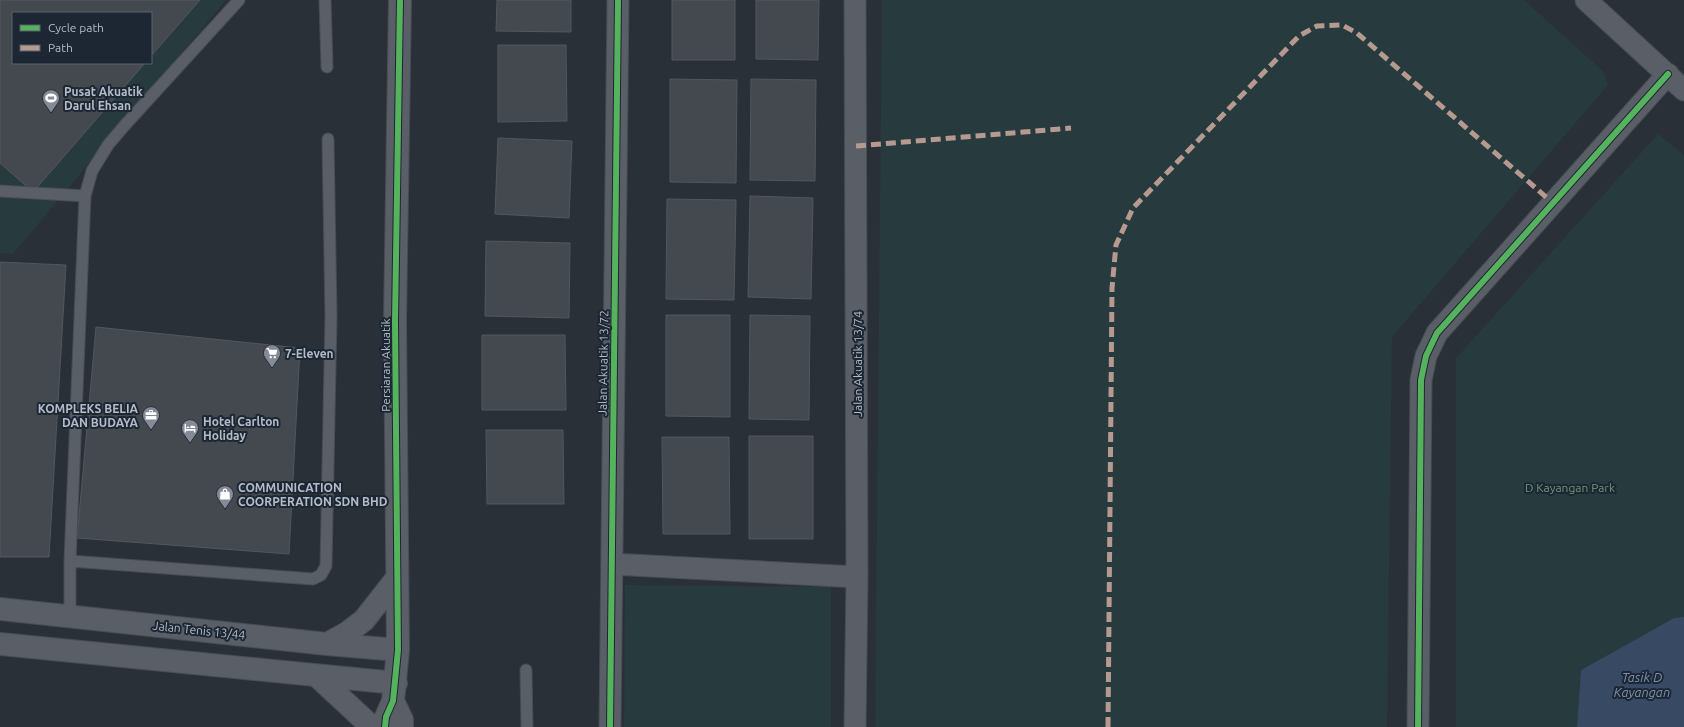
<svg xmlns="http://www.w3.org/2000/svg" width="1684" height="727" font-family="Ubuntu,sans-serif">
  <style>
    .green { fill: #273a3e; fill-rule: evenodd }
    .water { fill: #384963 }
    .building { fill: #444950; stroke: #52575f }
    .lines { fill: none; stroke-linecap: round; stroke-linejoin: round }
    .service-casing { stroke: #484c53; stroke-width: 13 }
    .minor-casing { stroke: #484c53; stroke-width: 23 }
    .tertiary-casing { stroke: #484c53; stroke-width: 24 }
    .service { stroke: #5a5e66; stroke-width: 11 }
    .minor { stroke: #5a5e66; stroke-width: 21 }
    .tertiary { stroke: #5a5e66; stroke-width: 22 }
    .quiet { stroke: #b69a8f; stroke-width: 5; stroke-dasharray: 10 5; stroke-linecap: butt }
    .cycleway-casing { stroke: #1d2633; stroke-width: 8 }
    .cycleway { stroke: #56b35d; stroke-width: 6 }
    .labels { text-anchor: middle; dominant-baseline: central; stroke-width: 4; stroke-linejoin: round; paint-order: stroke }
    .poi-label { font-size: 12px; font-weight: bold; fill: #b4bcc9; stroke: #1d2633; text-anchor: start }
    .street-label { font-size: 12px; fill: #b4bcc9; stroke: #1d2633 }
    .park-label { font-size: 12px; fill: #6b9a76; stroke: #1d2633 }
    .water-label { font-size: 13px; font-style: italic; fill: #7c92b1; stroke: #1d2633 }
  </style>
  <rect width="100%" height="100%" fill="#2a3038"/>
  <path class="green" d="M0 0H226L13 254 0 253ZM13 13H151V63H13Z
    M882 0H1524L1604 72 1608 85 1392 337 1387 727H875Z
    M1658 134 1684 155V617L1674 618 1581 670 1577 727H1456V358Z
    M625 585 831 587V727H624Z"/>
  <path class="water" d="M1684 617V727H1577L1581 670 1674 618Z"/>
  <path class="building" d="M0 0H200L151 56V13H13V63H145L33 192 0 163Z
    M497 0H571V32L496 31Z
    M672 0H735V60H672Z
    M756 0H819L818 60 756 59Z
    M498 45H566L567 121 498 122Z
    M670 79 737 80 736 183 670 182Z
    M751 79 816 80 815 181 750 180Z
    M498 138 572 141 569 218 495 214Z
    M750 196 813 198 811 299 748 297Z
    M667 199 736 200 734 300 666 299Z
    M486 241 570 243 569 318 485 316Z
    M0 262 66 265 49 557H0Z
    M666 315H730V417L666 416Z
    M750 315 810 316 809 420 749 419Z
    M96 327 300 348 289 554 77 538Z
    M482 335H565L566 410H482Z
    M486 430H563L564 504H487Z
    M749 436H813V539H749Z
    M662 437H729L730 534H663Z"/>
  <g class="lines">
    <g class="service-casing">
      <path id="service" d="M325 0 327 67
        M0 191 85 196
        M70 561 313 579 321 575 326 566 331 316 328 139
        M70 617V561L85 196 92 171 108 145 125 125 239 0
        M526 670 527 727"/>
    </g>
    <g class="minor-casing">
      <path id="minor" d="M1586 0 1684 90
        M612 564 857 577
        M610 727 618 0
        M855 727 857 577 855 0
        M1418 727 1421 380 1426 356 1437 333 1668 74"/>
    </g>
    <g class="tertiary-casing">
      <path id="tertiary" d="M0 609 327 644 398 650
        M0 644 396 683
        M327 644 347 633 364 620 397 578
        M317 676 372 727
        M393 701 402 720V727
        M385 727 386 717 393 701 398 650 395 321 400 0"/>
    </g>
    <use href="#service" class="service"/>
    <use href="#minor" class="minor"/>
    <use href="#tertiary" class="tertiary"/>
    <path class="quiet" d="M856 146 1071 128
      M1108 727 1112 288 1116 245 1133 208 1299 36 1317 26 1342 25 1357 33 1553 203"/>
    <g class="cycleway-casing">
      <path id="cycleway" d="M385 727 386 717 393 701 398 650 395 321 400 0
        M610 727 618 0
        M1418 727 1421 380 1426 356 1437 333 1668 74"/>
    </g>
    <use href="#cycleway" class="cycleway"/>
  </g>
  <defs>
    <g id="stadium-pin" transform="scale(0.9)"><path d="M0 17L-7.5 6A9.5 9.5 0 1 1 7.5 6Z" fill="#848b96" stroke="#1d2633"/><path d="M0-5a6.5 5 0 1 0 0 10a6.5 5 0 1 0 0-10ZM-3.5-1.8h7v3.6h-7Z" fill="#fff"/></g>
    <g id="supermarket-pin" transform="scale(0.9)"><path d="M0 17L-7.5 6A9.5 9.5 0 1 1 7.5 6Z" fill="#848b96" stroke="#1d2633"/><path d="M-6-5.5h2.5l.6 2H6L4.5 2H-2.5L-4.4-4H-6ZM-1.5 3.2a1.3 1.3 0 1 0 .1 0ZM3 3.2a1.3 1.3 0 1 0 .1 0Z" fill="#fff"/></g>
    <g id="office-pin" transform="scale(0.9)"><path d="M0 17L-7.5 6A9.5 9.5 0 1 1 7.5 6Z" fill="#848b96" stroke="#1d2633"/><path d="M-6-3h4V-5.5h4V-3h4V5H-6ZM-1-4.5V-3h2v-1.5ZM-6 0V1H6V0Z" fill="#fff"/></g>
    <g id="hotel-pin" transform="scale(0.9)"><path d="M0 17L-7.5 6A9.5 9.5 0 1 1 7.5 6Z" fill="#848b96" stroke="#1d2633"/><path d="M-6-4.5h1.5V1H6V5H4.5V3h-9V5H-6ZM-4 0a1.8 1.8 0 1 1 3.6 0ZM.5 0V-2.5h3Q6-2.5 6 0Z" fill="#fff"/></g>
    <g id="shop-pin" transform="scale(0.9)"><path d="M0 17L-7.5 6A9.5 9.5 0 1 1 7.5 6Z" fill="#848b96" stroke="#1d2633"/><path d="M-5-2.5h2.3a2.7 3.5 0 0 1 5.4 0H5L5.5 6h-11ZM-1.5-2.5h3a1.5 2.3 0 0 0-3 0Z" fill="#fff"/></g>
  </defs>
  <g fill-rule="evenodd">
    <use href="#stadium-pin" x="51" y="98"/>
    <use href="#supermarket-pin" x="272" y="353"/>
    <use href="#office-pin" x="151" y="415"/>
    <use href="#hotel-pin" x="190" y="428"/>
    <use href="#shop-pin" x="225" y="494"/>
  </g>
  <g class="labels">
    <g class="poi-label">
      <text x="64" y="91">Pusat Akuatik<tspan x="64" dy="14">Darul Ehsan</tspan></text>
      <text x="285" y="353">7-Eleven</text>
      <text x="138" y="408" text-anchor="end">KOMPLEKS BELIA<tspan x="138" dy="14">DAN BUDAYA</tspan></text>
      <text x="203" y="421">Hotel Carlton<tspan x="203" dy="14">Holiday</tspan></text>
      <text x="238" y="487">COMMUNICATION<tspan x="238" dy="14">COORPERATION SDN BHD</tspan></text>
    </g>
    <g class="street-label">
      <text transform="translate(603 363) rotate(-89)">Jalan Akuatik 13/72</text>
      <text transform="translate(857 364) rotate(-90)">Jalan Akuatik 13/74</text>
      <text transform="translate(385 365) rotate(-90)">Persiaran Akuatik</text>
      <text transform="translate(199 630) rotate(6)">Jalan Tenis 13/44</text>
    </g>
    <g class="park-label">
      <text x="1570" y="487">D Kayangan Park</text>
    </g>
    <g class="water-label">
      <text x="1642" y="677">Tasik D<tspan x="1642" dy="15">Kayangan</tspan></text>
    </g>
  </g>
  <rect x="12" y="12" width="140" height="52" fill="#1d2633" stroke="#59626f"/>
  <rect x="20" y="25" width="20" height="6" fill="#56b35d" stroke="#59626f"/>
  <text x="48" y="32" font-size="12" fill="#b4bcc9">Cycle path</text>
  <rect x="20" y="45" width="20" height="6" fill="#b69a8f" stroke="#59626f"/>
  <text x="48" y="52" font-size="12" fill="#b4bcc9">Path</text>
</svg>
